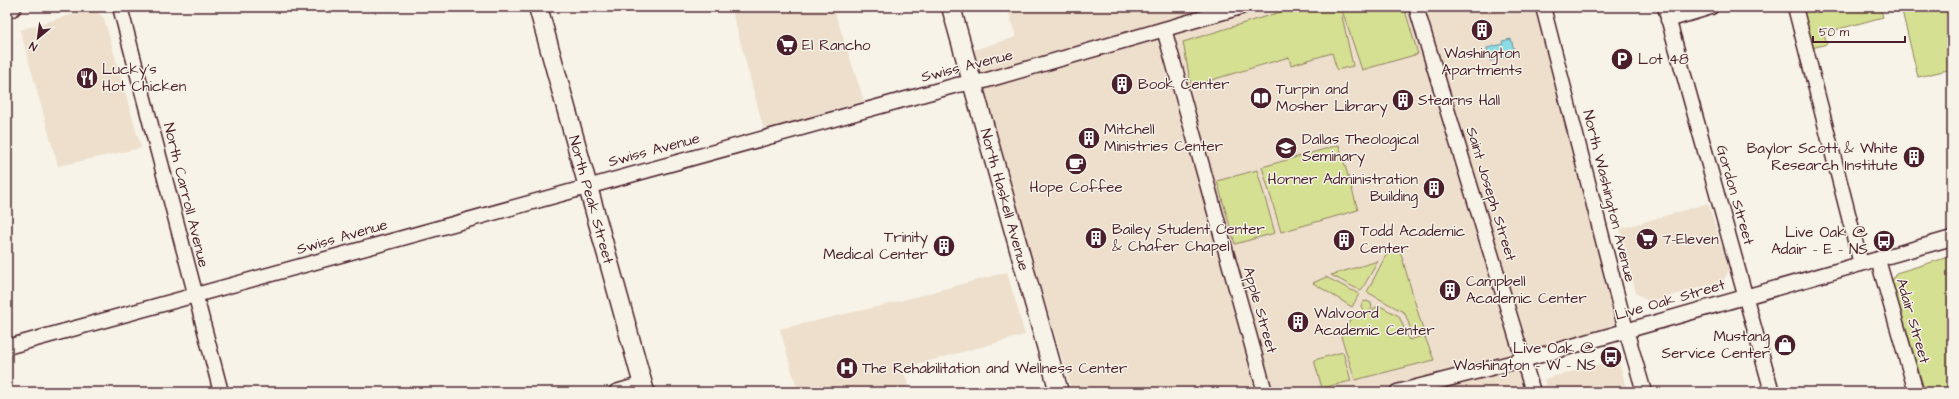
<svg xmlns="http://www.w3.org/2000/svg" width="1959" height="399" font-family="'Architects Daughter',sans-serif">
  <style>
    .built { fill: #eddfcc }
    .green { fill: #d5e093; stroke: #90805f }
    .water { fill: #8bdce5; stroke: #71909b }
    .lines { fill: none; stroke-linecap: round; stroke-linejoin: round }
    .minor-casing { stroke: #4a1f2b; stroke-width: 17 }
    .major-casing { stroke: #4a1f2b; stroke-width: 21 }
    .minor { stroke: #f7f3e8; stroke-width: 14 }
    .major { stroke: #f7f3e8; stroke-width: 18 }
    .labels { text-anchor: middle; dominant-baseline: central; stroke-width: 3; stroke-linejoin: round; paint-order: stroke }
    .poi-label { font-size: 15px; fill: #4a1f2b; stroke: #f7f3e8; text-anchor: start }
    .street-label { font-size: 15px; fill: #4a1f2b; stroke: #f7f3e8 }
  </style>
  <rect width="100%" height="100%" fill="#f7f3e8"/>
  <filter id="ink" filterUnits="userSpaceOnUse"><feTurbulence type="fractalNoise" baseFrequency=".025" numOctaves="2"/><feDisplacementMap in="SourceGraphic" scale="8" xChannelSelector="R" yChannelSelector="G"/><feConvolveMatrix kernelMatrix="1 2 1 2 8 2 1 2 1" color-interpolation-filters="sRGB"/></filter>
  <g filter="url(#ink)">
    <path class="built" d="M731 7H833L864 101 764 130Z
      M1007 7H1536L1620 322 1609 325 1612 334 1523 360 1533 392H1072L970 51 1016 37Z
      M93 8 104 18 141 148 58 166 20 30Z
      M1708 203 1729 270 1723 281 1650 302 1636 293 1620 229Z
      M1007 272 1025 335 903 368 910 392H798L780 329 885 305Z
      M1618 359 1628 392H1548L1544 379Z"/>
    <path class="green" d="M1296 7H1340L1353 66 1337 70 1332 53 1291 65 1289 57 1191 86 1183 42Z
      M1341 7H1404L1418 54 1362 70Z
      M1800 7H1880L1883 17 1824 33 1827 44 1812 48Z
      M1901 7H1952V69L1918 77Z
      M1339 145 1358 210 1281 232 1262 167Z
      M1257 170 1275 233 1235 244 1217 181Z
      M1399 251 1401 254 1423 330 1412 333 1405 313 1367 292 1386 255Z
      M1952 256V392H1925L1892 281 1896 273Z
      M1378 261 1361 291 1331 275Z
      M1326 277 1359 294 1352 307 1313 283Z
      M1367 301 1371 303 1372 308 1368 313H1372L1374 308 1380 306 1399 316 1409 340 1423 336 1425 337 1434 360 1355 380 1341 336C1347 327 1352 310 1364 312L1361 306 1363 302Z
      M1343 352 1351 381 1322 388 1314 360Z"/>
    <path class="water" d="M1511 39 1515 54 1490 61 1487 48 1503 44 1502 41Z"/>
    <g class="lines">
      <g class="minor-casing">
        <path id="minor" d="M120 7 221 392
          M1416 7 1533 392
          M1543 7 1626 330 1644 392
          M1665 7 1772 392
          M1795 7 1861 264
          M1668 20 1711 7
          M1164 29 1265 392
          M1878 260 1916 392
          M7 347 957 85 984 81 1241 7
          M616 392 643 384
          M1397 392 1534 357 1952 238"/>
      </g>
      <g class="major-casing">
        <g id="major">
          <path id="s1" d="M538 7 645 392"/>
          <path id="s2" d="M951 7 1059 392"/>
          <path d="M7 8 12 7"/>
        </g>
      </g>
      <use href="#minor" class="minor"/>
      <use href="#major" class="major"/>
    </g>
  </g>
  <defs>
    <g id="building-disc" transform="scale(1.15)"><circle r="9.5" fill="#4a1f2b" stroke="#f7f3e8"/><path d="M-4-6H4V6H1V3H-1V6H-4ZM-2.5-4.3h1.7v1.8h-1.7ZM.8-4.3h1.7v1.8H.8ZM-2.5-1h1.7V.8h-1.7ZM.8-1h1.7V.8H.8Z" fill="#fff"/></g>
    <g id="supermarket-disc" transform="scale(1.15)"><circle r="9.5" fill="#4a1f2b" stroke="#f7f3e8"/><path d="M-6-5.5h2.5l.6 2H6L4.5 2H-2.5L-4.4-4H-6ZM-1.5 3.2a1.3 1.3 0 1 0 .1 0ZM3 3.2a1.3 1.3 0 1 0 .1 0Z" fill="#fff"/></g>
    <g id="parking-disc" transform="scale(1.15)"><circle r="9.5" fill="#4a1f2b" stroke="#f7f3e8"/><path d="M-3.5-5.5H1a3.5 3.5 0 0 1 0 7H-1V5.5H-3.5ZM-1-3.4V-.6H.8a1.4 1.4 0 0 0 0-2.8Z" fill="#fff"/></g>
    <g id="restaurant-disc" transform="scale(1.15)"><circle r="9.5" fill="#4a1f2b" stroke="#f7f3e8"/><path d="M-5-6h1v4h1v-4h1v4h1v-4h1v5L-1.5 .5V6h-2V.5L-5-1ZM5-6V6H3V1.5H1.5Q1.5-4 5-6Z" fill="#fff"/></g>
    <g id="library-disc" transform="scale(1.15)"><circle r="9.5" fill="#4a1f2b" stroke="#f7f3e8"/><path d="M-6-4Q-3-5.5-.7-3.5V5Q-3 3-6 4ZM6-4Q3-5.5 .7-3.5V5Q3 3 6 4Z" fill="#fff"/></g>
    <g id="university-disc" transform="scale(1.15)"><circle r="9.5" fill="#4a1f2b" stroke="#f7f3e8"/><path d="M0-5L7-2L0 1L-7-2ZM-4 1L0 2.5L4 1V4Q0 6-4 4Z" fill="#fff"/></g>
    <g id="cafe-disc" transform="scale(1.15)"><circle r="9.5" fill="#4a1f2b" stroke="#f7f3e8"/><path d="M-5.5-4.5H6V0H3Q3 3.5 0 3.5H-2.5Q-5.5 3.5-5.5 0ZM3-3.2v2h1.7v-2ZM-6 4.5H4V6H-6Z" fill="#fff"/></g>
    <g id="bus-disc" transform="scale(1.15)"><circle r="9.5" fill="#4a1f2b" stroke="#f7f3e8"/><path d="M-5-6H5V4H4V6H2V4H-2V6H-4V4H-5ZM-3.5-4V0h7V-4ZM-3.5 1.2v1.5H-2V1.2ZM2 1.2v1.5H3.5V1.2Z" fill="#fff"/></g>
    <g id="shop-disc" transform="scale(1.15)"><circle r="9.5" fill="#4a1f2b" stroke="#f7f3e8"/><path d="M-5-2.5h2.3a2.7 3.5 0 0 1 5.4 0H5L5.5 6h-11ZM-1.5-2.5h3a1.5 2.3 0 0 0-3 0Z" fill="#fff"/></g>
    <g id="hospital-disc" transform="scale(1.15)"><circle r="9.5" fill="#4a1f2b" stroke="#f7f3e8"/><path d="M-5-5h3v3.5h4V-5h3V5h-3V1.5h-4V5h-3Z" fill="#fff"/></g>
  </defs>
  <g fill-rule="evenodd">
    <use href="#building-disc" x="1482" y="30"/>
    <use href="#supermarket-disc" x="787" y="45"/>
    <use href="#parking-disc" x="1622" y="59"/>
    <use href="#restaurant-disc" x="87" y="78"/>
    <use href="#building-disc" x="1122" y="84"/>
    <use href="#library-disc" x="1261" y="98"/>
    <use href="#building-disc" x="1403" y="100"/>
    <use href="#building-disc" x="1089" y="138"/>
    <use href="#university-disc" x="1286" y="148"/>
    <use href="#building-disc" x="1914" y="157"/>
    <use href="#cafe-disc" x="1076" y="164"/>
    <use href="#building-disc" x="1434" y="188"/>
    <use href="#building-disc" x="1096" y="238"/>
    <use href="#supermarket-disc" x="1647" y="239"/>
    <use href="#building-disc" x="1344" y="240"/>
    <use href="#bus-disc" x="1884" y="241"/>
    <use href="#building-disc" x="944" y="246"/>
    <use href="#building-disc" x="1450" y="290"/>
    <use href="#building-disc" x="1298" y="322"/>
    <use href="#shop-disc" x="1785" y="345"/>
    <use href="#bus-disc" x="1611" y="357"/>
    <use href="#hospital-disc" x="847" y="368"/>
  </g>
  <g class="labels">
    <g class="poi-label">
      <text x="802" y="45">El Rancho</text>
      <text x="1482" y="53" text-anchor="middle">Washington<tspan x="1482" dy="17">Apartments</tspan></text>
      <text x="1638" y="59">Lot 48</text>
      <text x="102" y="69">Lucky’s<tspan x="102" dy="17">Hot Chicken</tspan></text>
      <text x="1138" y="84">Book Center</text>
      <text x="1276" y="89">Turpin and<tspan x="1276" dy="17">Mosher Library</tspan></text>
      <text x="1418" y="100">Stearns Hall</text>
      <text x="1104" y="129">Mitchell<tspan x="1104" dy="17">Ministries Center</tspan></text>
      <text x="1302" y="139">Dallas Theological<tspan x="1302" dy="17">Seminary</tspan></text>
      <text x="1898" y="148" text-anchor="end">Baylor Scott &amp; White<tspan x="1898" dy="17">Research Institute</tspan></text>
      <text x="1418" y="179" text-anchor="end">Horner Administration<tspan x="1418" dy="17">Building</tspan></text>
      <text x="1076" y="187" text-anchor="middle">Hope Coffee</text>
      <text x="1112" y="229">Bailey Student Center<tspan x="1112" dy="17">&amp; Chafer Chapel</tspan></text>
      <text x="1360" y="231">Todd Academic<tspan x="1360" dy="17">Center</tspan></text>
      <text x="1868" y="232" text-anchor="end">Live Oak @<tspan x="1868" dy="17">Adair - E - NS</tspan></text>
      <text x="928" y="237" text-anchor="end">Trinity<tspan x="928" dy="17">Medical Center</tspan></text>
      <text x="1662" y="239">7-Eleven</text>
      <text x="1466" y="281">Campbell<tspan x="1466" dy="17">Academic Center</tspan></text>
      <text x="1314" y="313">Walvoord<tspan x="1314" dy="17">Academic Center</tspan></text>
      <text x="1770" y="336" text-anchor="end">Mustang<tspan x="1770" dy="17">Service Center</tspan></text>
      <text x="1596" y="348" text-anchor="end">Live Oak @<tspan x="1596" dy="17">Washington - W - NS</tspan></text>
      <text x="862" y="368">The Rehabilitation and Wellness Center</text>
    </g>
    <g class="street-label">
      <text transform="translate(967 66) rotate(-14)">Swiss Avenue</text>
      <text transform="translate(654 150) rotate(-15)">Swiss Avenue</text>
      <text transform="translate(1491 194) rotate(73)">Saint Joseph Street</text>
      <text transform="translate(186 195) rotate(76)">North Carroll Avenue</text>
      <text transform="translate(1735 195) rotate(74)">Gordon Street</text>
      <text transform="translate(1609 196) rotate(76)">North Washington Avenue</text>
      <text stroke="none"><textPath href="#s1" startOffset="200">North Peak Street</textPath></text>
      <text stroke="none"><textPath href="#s2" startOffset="200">North Haskell Avenue</textPath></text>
      <text transform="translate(342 237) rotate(-16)">Swiss Avenue</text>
      <text transform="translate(1670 300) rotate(-16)">Live Oak Street</text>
      <text transform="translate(1260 310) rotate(74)">Apple Street</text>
      <text transform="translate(1913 321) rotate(74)">Adair Street</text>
    </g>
  </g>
  <rect width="1959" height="399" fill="none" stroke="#f7f3e8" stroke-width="24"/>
  <rect x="12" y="12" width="1935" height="375" fill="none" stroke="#4a1f2b" stroke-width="1.5" filter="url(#ink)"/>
  <g transform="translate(38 38) rotate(209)" stroke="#f7f3e8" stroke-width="3" paint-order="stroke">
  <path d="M0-3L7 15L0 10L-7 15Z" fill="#4a1f2b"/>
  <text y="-6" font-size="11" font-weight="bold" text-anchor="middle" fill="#4a1f2b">N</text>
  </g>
  <path d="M1813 36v6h92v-6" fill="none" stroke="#4a1f2b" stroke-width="2"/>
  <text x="1819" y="36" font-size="12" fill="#4a1f2b" stroke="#f7f3e8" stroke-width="3" paint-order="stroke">50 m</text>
</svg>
